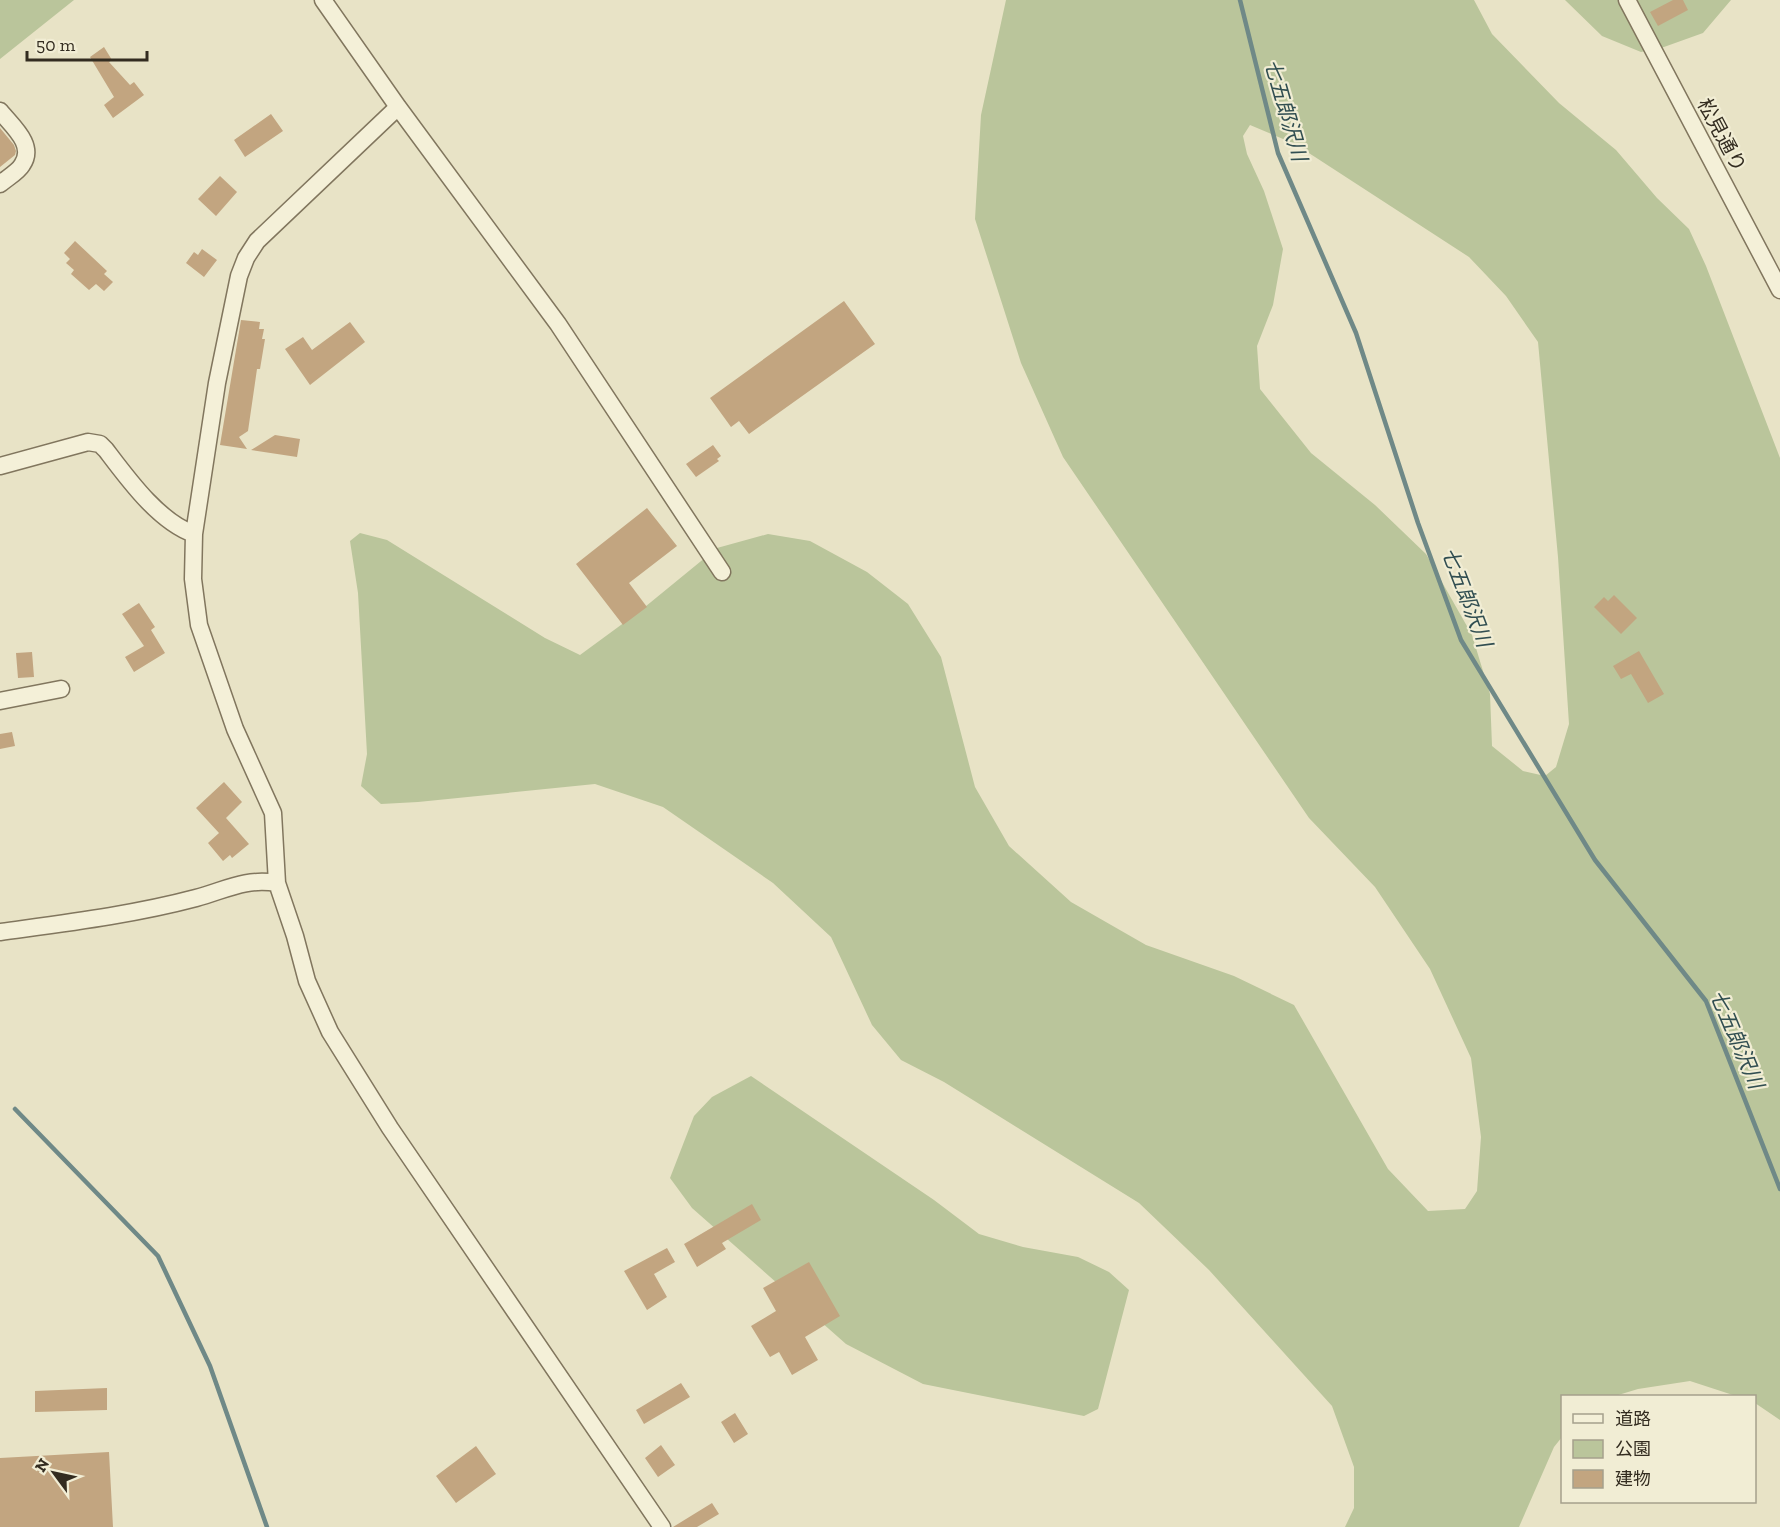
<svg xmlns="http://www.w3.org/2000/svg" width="1780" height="1527" font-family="'Zilla Slab','Noto Sans JP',serif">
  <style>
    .green { fill: #bac59b; fill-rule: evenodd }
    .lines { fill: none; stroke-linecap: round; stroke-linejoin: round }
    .stream { stroke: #6f8987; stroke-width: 4.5 }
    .building { fill: #c2a580 }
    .minor-casing { stroke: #81765e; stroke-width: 19 }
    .minor { stroke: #f4f0d8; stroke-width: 16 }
    .labels { text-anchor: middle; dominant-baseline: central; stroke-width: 4.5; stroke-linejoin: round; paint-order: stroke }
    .street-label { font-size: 20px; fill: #332c20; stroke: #f1edd4 }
    .water-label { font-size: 21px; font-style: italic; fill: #314e51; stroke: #f1edd4 }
  </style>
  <rect width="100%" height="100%" fill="#e8e3c6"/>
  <path class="green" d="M0 0H74L0 59Z
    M1006 0H1474L1492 34 1559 103 1616 150 1657 198 1689 229 1706 266 1780 458V1420L1755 1403 1754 1396H1736L1690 1381 1638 1389 1615 1396H1562V1437L1554 1447 1519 1527H1345L1354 1508V1467L1332 1406 1209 1270 1139 1203 944 1082 901 1060 872 1025 831 937 773 883 663 807 595 784 418 802 381 804 361 786 367 754 358 593 350 541 360 533 387 540 545 638 580 655 640 611 717 548 768 534 810 541 867 572 908 604 941 657 975 787 1009 846 1071 902 1146 945 1234 976 1294 1005 1388 1169 1428 1211 1465 1209 1477 1191 1481 1137 1471 1058 1430 969 1375 887 1309 818 1063 457 1021 363 975 219 981 115ZM1250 125 1295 144 1469 257 1506 296 1538 342 1558 557 1569 724 1556 767 1545 776 1523 771 1492 746 1490 694 1472 635 1426 554 1375 505 1311 453 1260 389 1257 346 1273 305 1283 249 1264 191 1247 154 1243 136Z
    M1565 0H1731L1703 33 1664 47 1641 52 1602 36Z
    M751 1076 934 1200 979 1234 1023 1247 1078 1257 1109 1272 1129 1290 1098 1409 1084 1416 923 1384 846 1344 692 1208 670 1178 694 1116 712 1097Z"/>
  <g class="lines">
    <path class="stream" d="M1240 0 1278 153 1356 333 1418 523 1461 640 1595 860 1706 1001 1780 1189
      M15 1109 158 1256 210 1366 267 1527"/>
  </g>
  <path class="building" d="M1673 0H1683L1688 10 1658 26 1650 12Z
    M104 47 112 60 109 62 130 85 134 82 144 95 113 118 104 105 114 97 90 57Z
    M271 114 283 131 245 157 234 140Z
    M0 128 14 145 16 151 15 155 0 167Z
    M220 176 237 192 216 216 198 199Z
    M75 241 107 271 104 274 113 282 104 291 96 284 89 290 71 274 74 270 66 263 70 259 64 253Z
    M202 249 217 260 204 277 186 263 194 252 198 255Z
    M844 301 875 344 749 434 739 421 731 427 710 398Z
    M241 320 260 322 259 329H264L262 339H265L260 369H257L248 431 239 437 247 449 220 445Z
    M350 322 365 342 310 385 285 349 303 337 312 350Z
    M275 435 300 439 297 457 251 450Z
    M713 445 721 456 717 459 719 461 696 477 686 464Z
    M647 508 677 546 629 583 647 607 623 625 576 564Z
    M1614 595 1637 618 1621 634 1594 607 1604 597 1608 601Z
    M139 603 155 627 151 630 165 653 134 672 125 657 144 646 122 614Z
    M1639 651 1664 694 1648 703 1631 674 1621 679 1613 666Z
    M32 652 34 677 18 678 16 653Z
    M12 732 15 746 0 749V734Z
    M224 782 242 802 226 818 249 844 232 858 230 855 223 861 208 843 219 833 196 808Z
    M752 1204 761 1220 722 1243 726 1249 697 1267 684 1244Z
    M667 1248 675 1262 654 1274 667 1297 647 1310 624 1271Z
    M809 1262 840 1316 805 1337 818 1360 792 1375 779 1352 770 1357 751 1326 776 1311 763 1288Z
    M681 1383 690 1397 644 1424 636 1410Z
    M107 1388V1410L35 1412V1391Z
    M735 1413 748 1434 734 1443 721 1422Z
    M661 1445 675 1465 658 1477 645 1458Z
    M476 1446 496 1474 456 1503 436 1476Z
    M109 1452 113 1527H0V1458Z
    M712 1503 719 1514 697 1527H673Z"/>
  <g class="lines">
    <g class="minor-casing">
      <path id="minor" d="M323 0 398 107 558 324 722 572
        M1627 0 1780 290
        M0 111C12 126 36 145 22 165 18 172 7 178 0 184
        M0 466 88 442 100 444 106 450C128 479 159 522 194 534
        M0 701 61 689
        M277 883 273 813 235 729 199 625 193 579 194 534 217 383 239 276 246 258 257 241 398 107
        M0 932C65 923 132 915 196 898 226 890 244 878 277 883L295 936 307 981 330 1032 390 1128 662 1527"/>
    </g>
    <use href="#minor" class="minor"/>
  </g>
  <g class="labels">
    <g class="street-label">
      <text transform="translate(1722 135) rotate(62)">松見通り</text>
    </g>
    <g class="water-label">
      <text transform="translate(1286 110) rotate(74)">七五郎沢川</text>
      <text transform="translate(1467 597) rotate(69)">七五郎沢川</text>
      <text transform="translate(1737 1039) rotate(67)">七五郎沢川</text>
    </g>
  </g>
  <rect x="1561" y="1395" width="195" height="108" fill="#f1edd4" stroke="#a5a08c" stroke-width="1.5"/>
  <rect x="1573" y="1414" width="30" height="9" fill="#f4f0d8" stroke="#a5a08c" stroke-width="1.5"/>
  <text x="1615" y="1425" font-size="18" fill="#332c20">道路</text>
  <rect x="1573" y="1440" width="30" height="18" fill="#bac59b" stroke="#a5a08c" stroke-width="1.5"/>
  <text x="1615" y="1455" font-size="18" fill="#332c20">公園</text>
  <rect x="1573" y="1470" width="30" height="18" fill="#c2a580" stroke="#a5a08c" stroke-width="1.5"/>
  <text x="1615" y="1485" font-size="18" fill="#332c20">建物</text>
  <g transform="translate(54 1473) rotate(303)" stroke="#f1edd4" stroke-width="4.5" paint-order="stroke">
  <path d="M0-4.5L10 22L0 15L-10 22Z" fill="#332c20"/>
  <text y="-9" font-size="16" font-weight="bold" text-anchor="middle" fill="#332c20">N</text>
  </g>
  <path d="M27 51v9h120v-9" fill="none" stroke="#332c20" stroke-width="3"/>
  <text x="36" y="51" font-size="18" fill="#332c20" stroke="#f1edd4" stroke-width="4.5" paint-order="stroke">50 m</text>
</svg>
